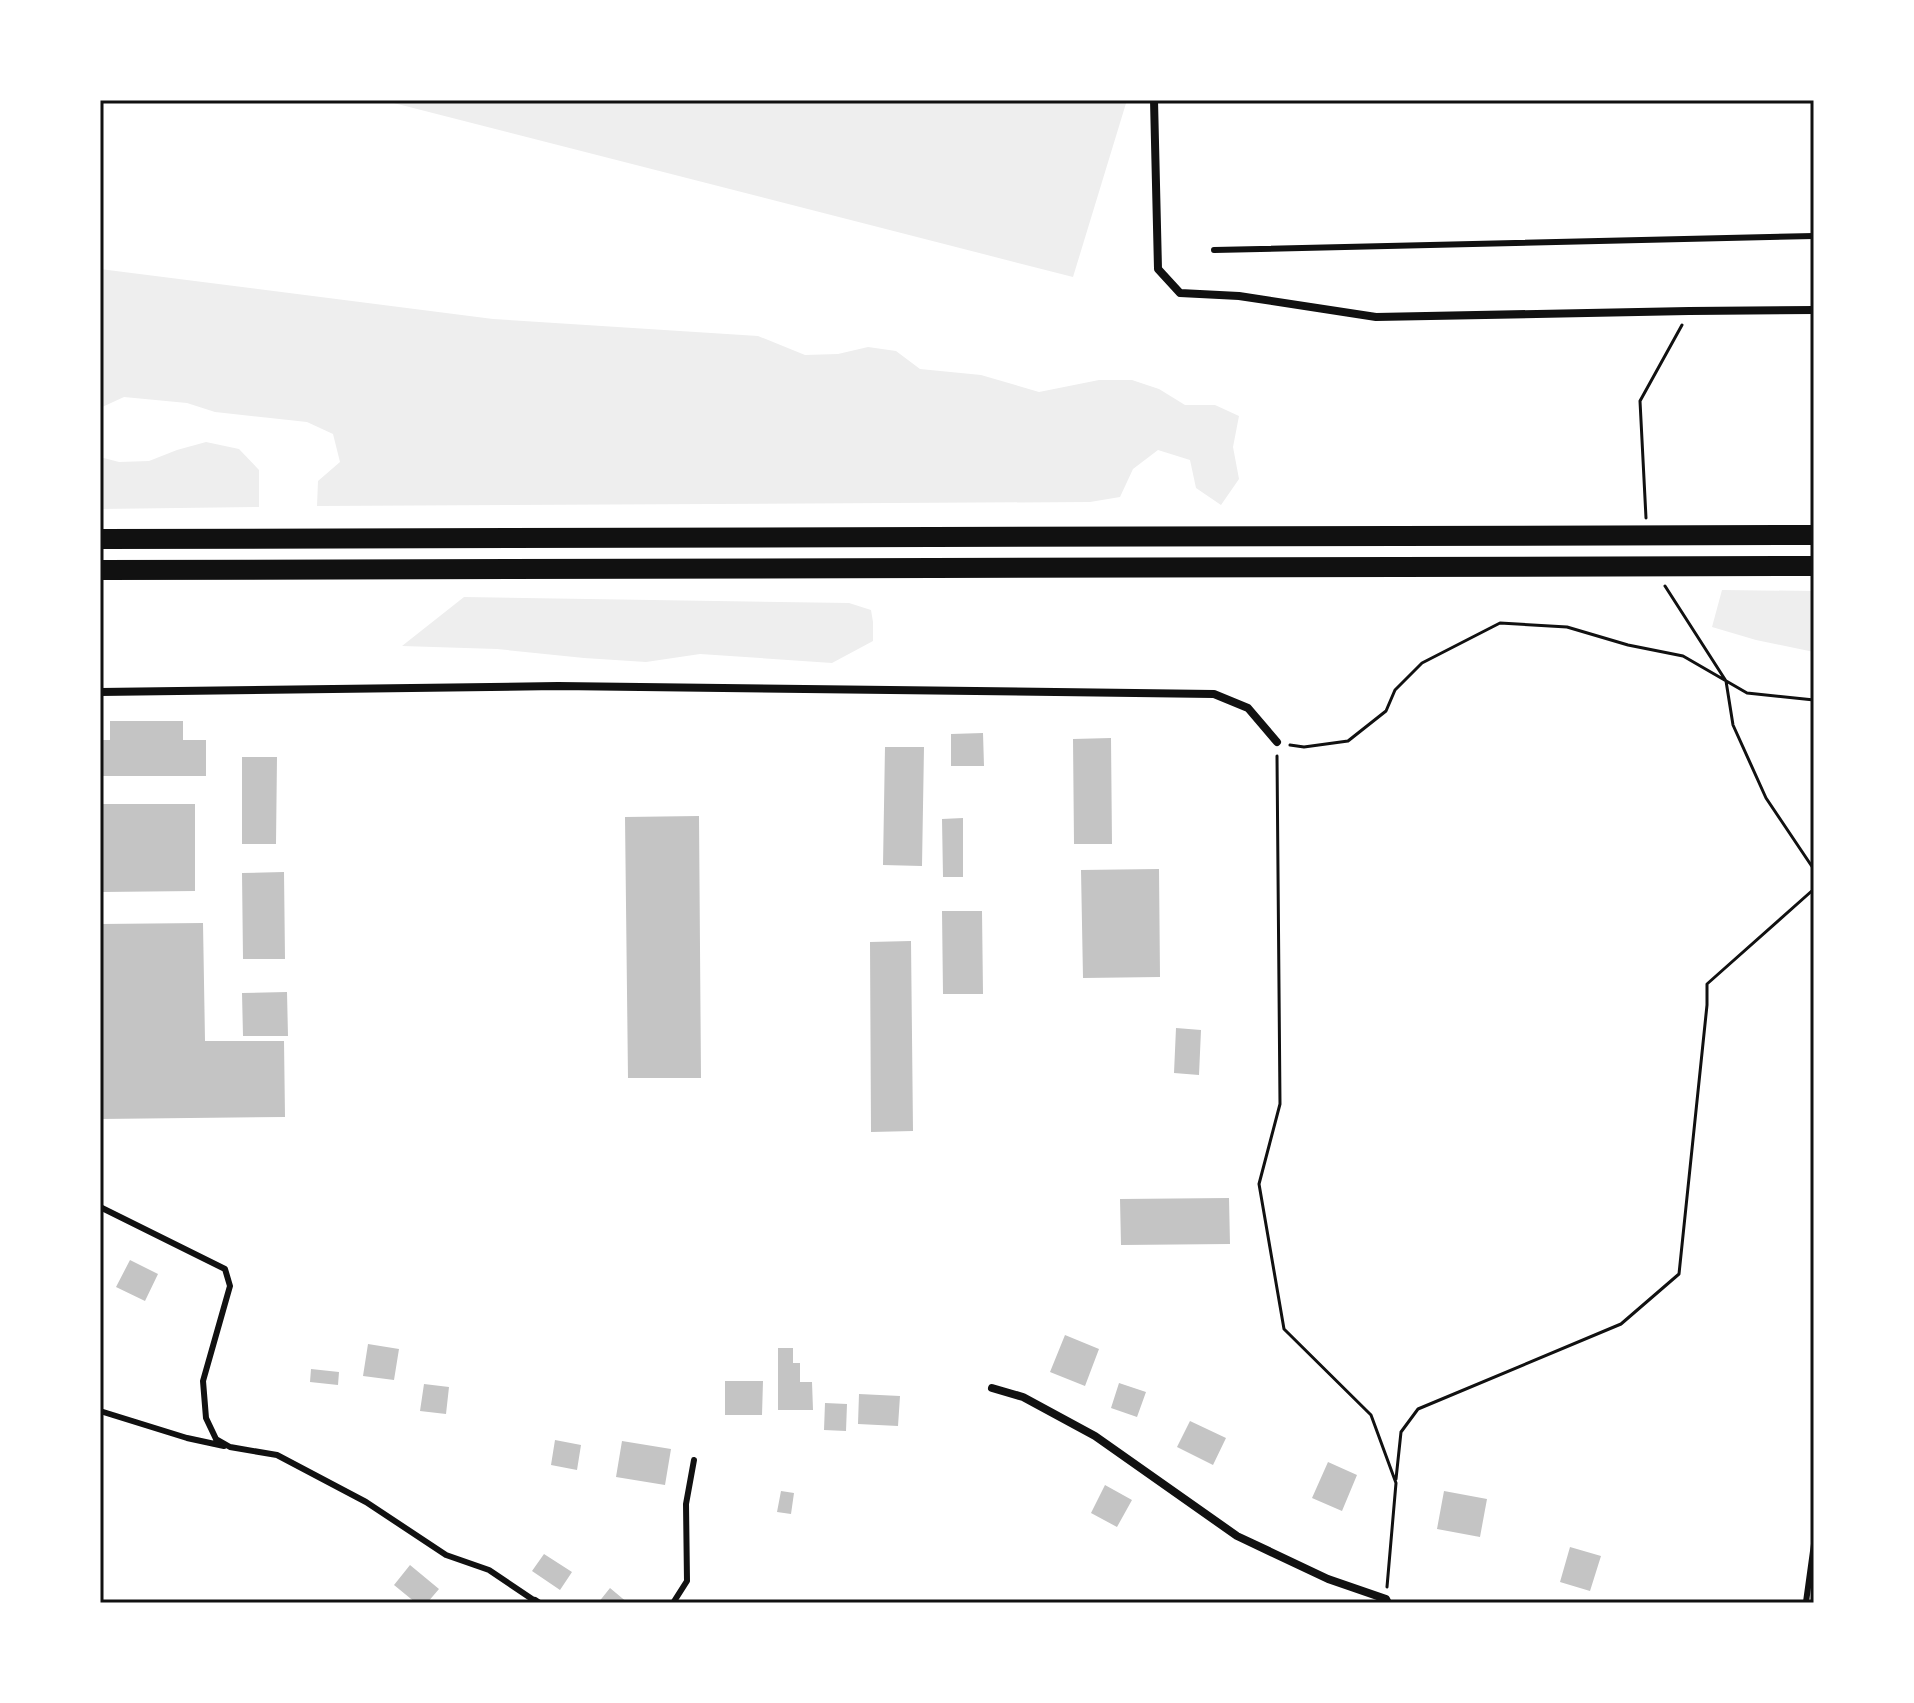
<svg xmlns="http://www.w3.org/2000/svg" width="1914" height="1703" font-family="'Work Sans',sans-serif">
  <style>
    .green { fill: #eee }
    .building { fill: #c4c4c4 }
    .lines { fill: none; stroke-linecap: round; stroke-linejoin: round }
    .path { stroke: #111; stroke-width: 3 }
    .service { stroke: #111; stroke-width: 6 }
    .minor { stroke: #111; stroke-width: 8 }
    .trunk { stroke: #111; stroke-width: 20 }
    .neatline { fill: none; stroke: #111; stroke-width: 3 }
  </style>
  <rect width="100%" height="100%" fill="#fff"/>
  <path class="green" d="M382 100H1127L1073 277Z
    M100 269 493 319 758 336 805 355 838 354 868 347 896 351 920 369 981 375 1039 392 1099 380H1132L1159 389 1185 405H1215L1239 416 1233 447 1239 479 1221 505 1196 488 1190 460 1158 450 1133 469 1120 497 1090 502 317 506 318 481 340 462 333 434 307 422 215 412 187 403 124 397 100 408Z
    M206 442 239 449 259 470V507L100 509V457L119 462 149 461 177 450Z
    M1722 590 1814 591V652L1756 640 1712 627Z
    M464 597 849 603 871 610 873 622V641L832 663 700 654 646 662 584 658 497 649 402 646Z"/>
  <path class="building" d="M110 721H183V740H206V776H100V740H110Z
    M983 733 984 766H951V734Z
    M1111 738 1112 844H1074L1073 739Z
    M885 747H924L922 866 883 865Z
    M242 757H277L276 844H242Z
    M101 804H195V891L102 892Z
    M699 816 701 1078H628L625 817Z
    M963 818V877H943L942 819Z
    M1159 869 1160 977 1083 978 1081 870Z
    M284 872 285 959H243L242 873Z
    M942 911H982L983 994H943Z
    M203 923 205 1041H284L285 1117 100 1119V924Z
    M911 941 913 1131 871 1132 870 942Z
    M287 992 288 1036H243L242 993Z
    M1176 1028 1201 1030 1199 1075 1174 1073Z
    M1229 1198 1230 1244 1121 1245 1120 1199Z
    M130 1260 158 1274 145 1301 116 1287Z
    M1065 1335 1099 1349 1085 1386 1050 1372Z
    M368 1344 399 1349 394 1380 363 1376Z
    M778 1348H793V1363H800V1382H812L813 1410H778Z
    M311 1369 339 1372 338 1385 310 1382Z
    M725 1381H763L762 1415H725Z
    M1119 1383 1146 1392 1137 1417 1111 1408Z
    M424 1384 449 1387 446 1414 420 1411Z
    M859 1394 900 1396 898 1426 858 1424Z
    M825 1403 847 1404 846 1431 824 1430Z
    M1190 1421 1226 1438 1213 1465 1177 1447Z
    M555 1440 581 1445 577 1470 551 1465Z
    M622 1441 671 1449 665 1485 616 1477Z
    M1328 1462 1357 1475 1342 1511 1312 1498Z
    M1105 1485 1132 1500 1117 1527 1091 1513Z
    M781 1491 794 1493 791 1514 777 1512Z
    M1444 1491 1487 1499 1480 1537 1437 1529Z
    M1570 1547 1601 1556 1590 1591 1560 1582Z
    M544 1554 572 1572 560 1590 532 1571Z
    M410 1565 439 1589 427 1603H416L394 1585Z
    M610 1588 628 1603H598Z"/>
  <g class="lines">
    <path class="path" d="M1646 518 1640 401 1682 325
      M1665 586 1726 681 1733 725 1766 798 1813 868 1814 877
      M1290 745 1304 747 1348 741 1386 711 1395 690 1422 663 1500 623 1567 627 1628 645 1683 656 1747 693 1814 700
      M1277 756 1280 1104 1259 1184 1284 1329 1371 1415 1396 1483 1387 1587
      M1396 1479 1401 1432 1418 1409 1621 1324 1679 1274 1707 1005V984L1814 889"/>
    <path class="service" d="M1214 250 1814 236
      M100 1207 225 1269 230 1286 203 1381 206 1418 216 1439 230 1447 277 1455 366 1502 446 1555 489 1570 535 1601
      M100 1411 187 1438 224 1446
      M1806 1602 1814 1544
      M673 1603 687 1581 686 1504 694 1460"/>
    <path class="minor" d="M1154 100 1158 269 1180 293 1239 296 1376 317 1689 311 1814 310
      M100 692 558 686 1214 694 1248 708 1277 742
      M992 1388 1023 1397 1095 1436 1237 1536 1328 1579 1386 1599 1388 1603
      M535 1601 538 1603"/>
    <path class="trunk" d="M100 539 1814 535
      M100 570 1814 566"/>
  </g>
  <rect width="1914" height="1703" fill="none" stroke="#ffffff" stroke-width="204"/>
  <rect x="102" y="102" width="1710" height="1499" class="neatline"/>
</svg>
